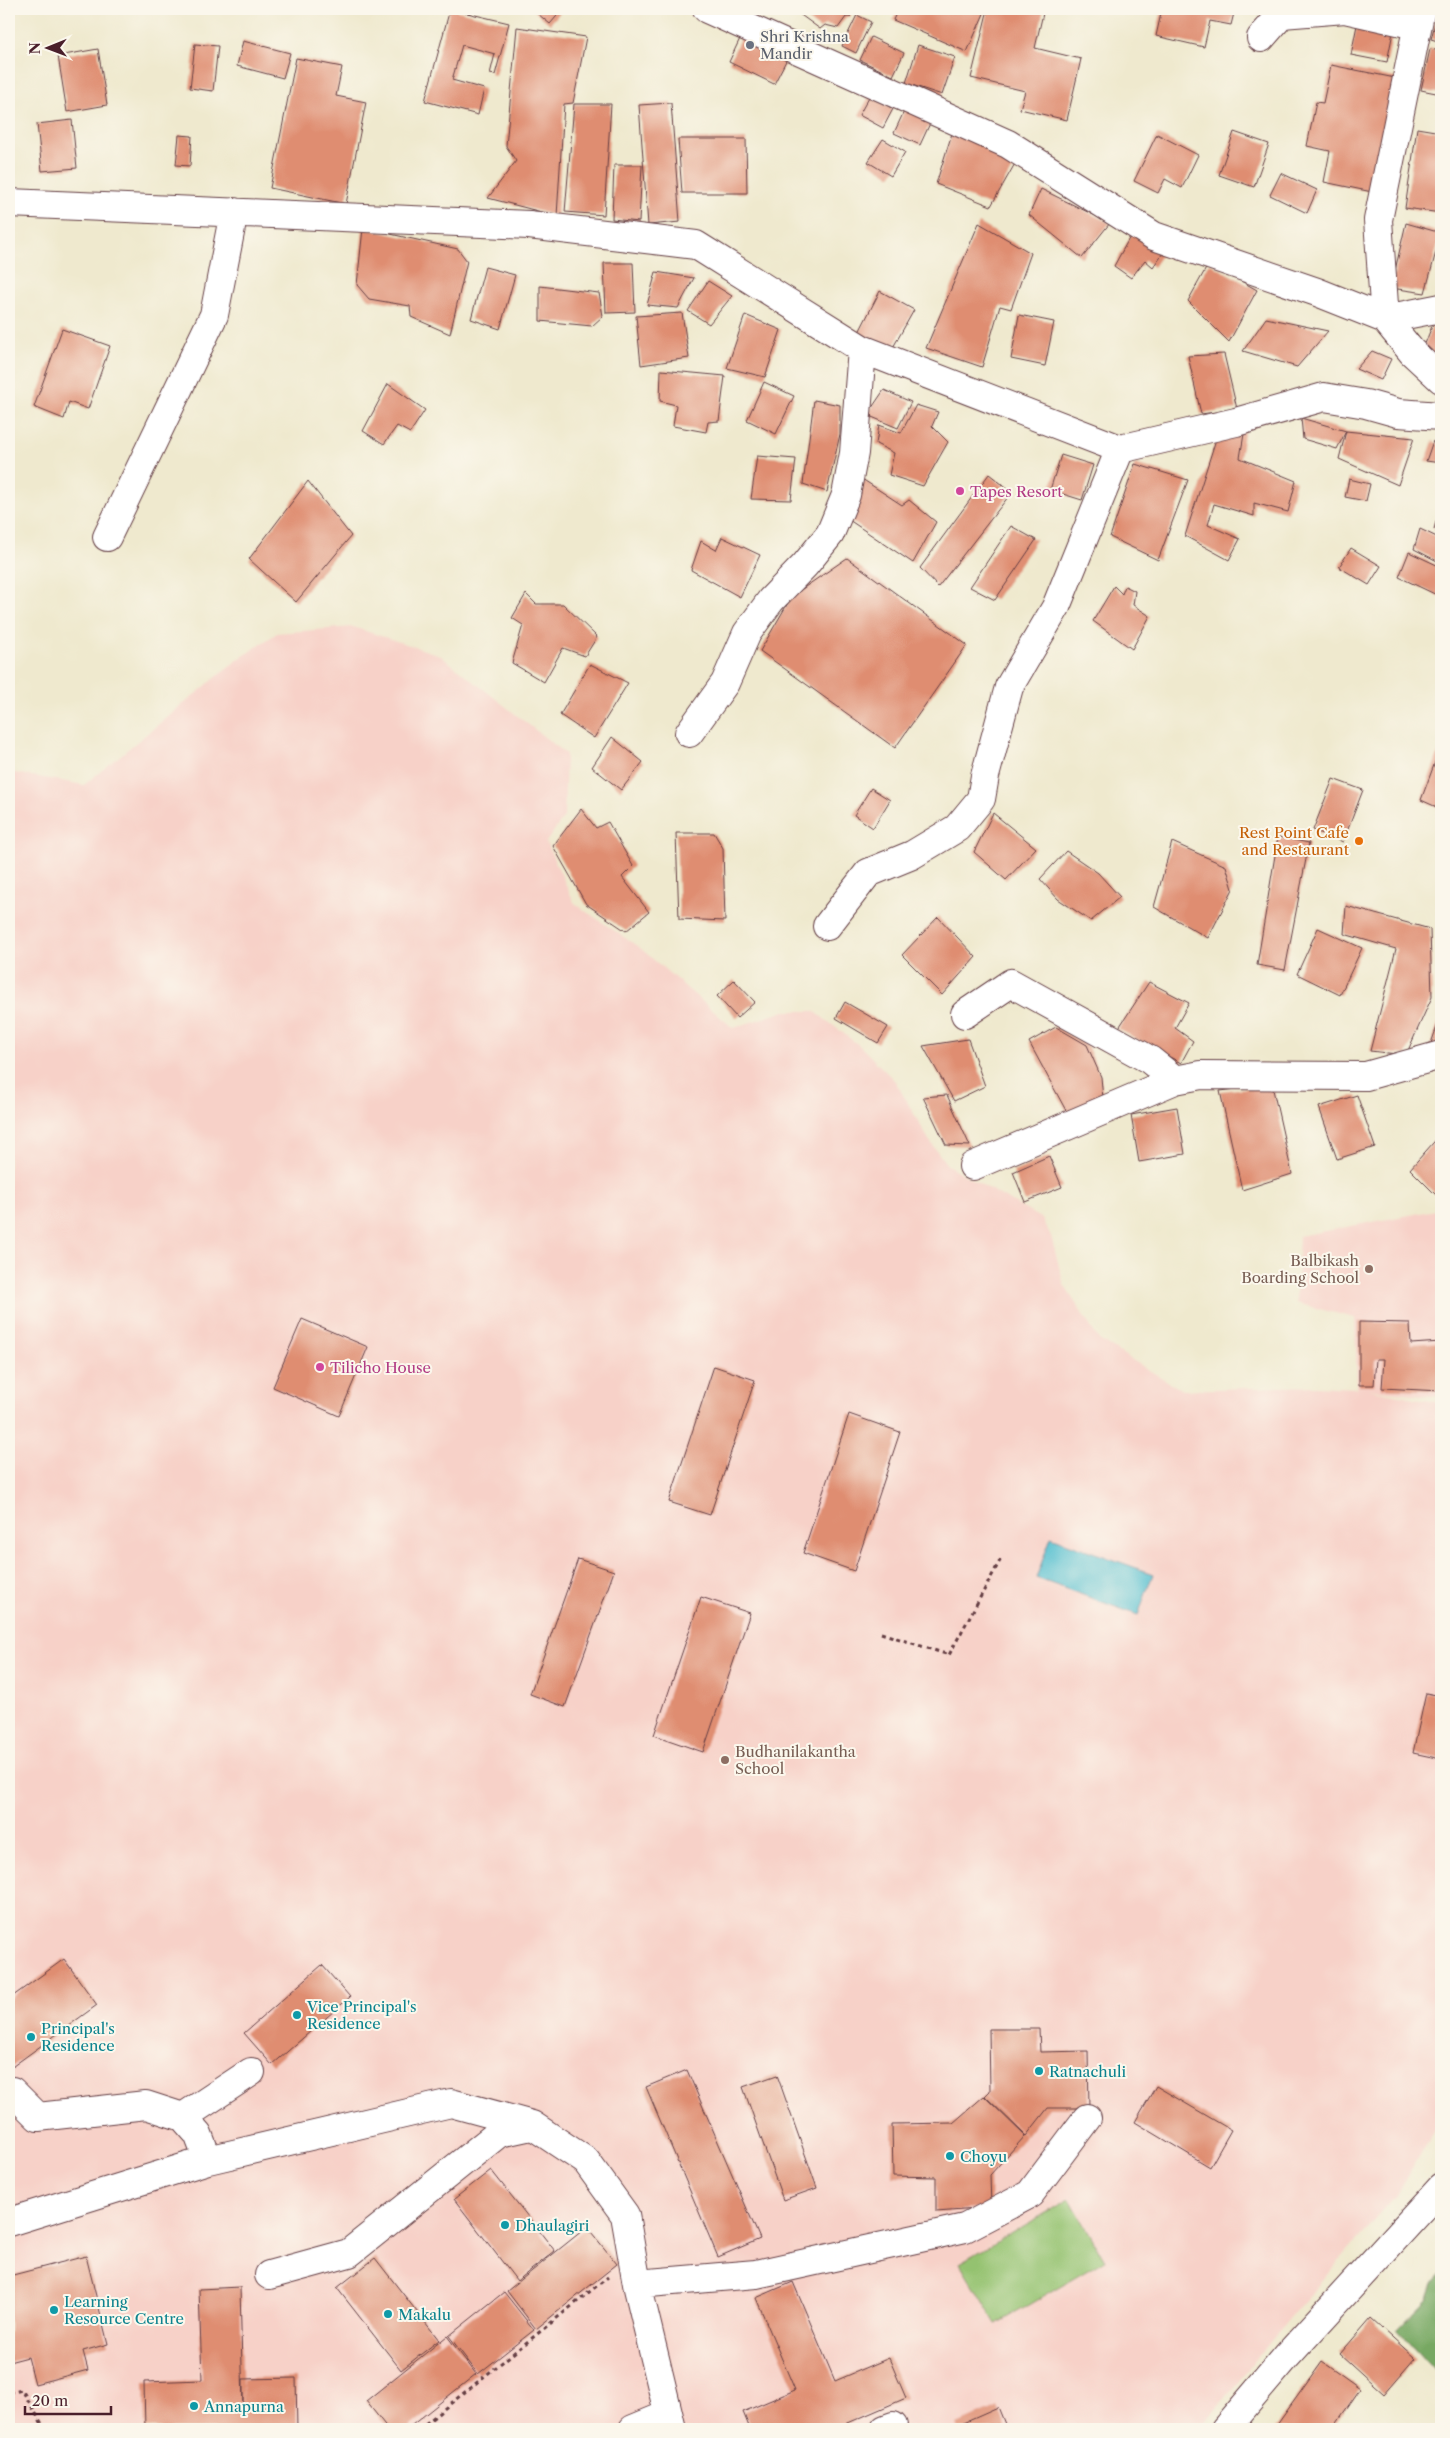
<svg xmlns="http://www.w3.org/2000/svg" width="1450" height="2438" font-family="'Libre Caslon Text',serif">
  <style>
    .built { fill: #f7d1c8 }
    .green { fill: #94c270; stroke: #6f704e }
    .forest { fill: #77a862; stroke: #606446 }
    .water { fill: #54bfd0; stroke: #4f6f7e }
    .building { fill: #df8d71 }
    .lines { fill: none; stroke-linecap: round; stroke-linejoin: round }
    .minor-casing { stroke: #633d43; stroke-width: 30 }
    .major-casing { stroke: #633d43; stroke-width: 30 }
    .path { stroke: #633d43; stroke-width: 3; stroke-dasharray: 4 4; stroke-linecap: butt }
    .minor { stroke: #fff; stroke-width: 28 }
    .major { stroke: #fff; stroke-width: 28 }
    .worship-dot { fill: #6b7280; stroke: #fbf7ec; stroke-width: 2 }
    .hotel-dot { fill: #d1479c; stroke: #fbf7ec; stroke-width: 2 }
    .food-dot { fill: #e8710a; stroke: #fbf7ec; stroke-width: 2 }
    .education-dot { fill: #8d6e63; stroke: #fbf7ec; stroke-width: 2 }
    .culture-dot { fill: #0f9aa8; stroke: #fbf7ec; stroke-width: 2 }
    .labels { text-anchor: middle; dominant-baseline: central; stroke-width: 4; stroke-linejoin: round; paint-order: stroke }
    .worship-label { font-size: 15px; fill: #5b616d; stroke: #fbf7ec; text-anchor: start }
    .hotel-label { font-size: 15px; fill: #b23c85; stroke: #fbf7ec; text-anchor: start }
    .food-label { font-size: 15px; fill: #c56008; stroke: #fbf7ec; text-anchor: end }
    .education-label { font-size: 15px; fill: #785e54; stroke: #fbf7ec; text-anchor: end }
    .culture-label { font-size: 15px; fill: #0d838f; stroke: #fbf7ec; text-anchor: start }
  </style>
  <rect width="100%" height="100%" fill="#fbf7ec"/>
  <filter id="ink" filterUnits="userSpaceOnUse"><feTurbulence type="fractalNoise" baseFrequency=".02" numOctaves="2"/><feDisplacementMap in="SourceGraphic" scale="10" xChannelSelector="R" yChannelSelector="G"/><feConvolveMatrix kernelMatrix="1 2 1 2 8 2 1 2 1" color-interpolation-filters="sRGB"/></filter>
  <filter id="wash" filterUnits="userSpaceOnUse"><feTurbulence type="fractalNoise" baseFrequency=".0096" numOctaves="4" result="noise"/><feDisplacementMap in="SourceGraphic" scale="20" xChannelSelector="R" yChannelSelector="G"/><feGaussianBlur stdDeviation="1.12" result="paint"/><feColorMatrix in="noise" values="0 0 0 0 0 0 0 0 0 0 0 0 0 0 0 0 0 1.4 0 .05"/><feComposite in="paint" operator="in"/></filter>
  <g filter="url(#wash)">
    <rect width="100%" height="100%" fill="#efe9ce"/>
    <path class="built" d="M353 627 440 655 566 754 564 817 546 842 575 904 640 948 733 1028 785 1011H814L860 1046 895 1081 929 1140 947 1165 1042 1219 1051 1236 1064 1285 1099 1340 1182 1390 1316 1386 1357 1388 1355 1318 1296 1303 1299 1236 1441 1209V1397L1367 1389 1441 1403V2118L1399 2192 1293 2314 1199 2429H9V772L84 785 236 661 277 633Z"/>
    <path class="green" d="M1070 2199 1105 2260 996 2324 960 2263Z"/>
    <path class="forest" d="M1441 2272V2376L1398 2329 1428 2298 1433 2283Z"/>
    <path class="water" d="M1051 1537 1153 1574 1138 1615 1036 1578Z"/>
    <g id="blocks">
      <path class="building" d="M450 9 509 23 495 75 490 74 495 54 462 45 452 80 484 89 478 115 425 101Z
        M532 9H563L550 24Z
        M800 9H853L850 17H846L838 28 825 25 820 29 798 13Z
        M898 9H986L967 52 893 20Z
        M988 9H1044L1035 48 1081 59 1067 120 1020 109 1025 91 971 78Z
        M1162 9H1235L1231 25 1210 21 1204 47 1156 36Z
        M1439 9H1441V42L1431 39Z
        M857 15 871 22 856 53 842 46Z
        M1357 25 1393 32 1387 62 1351 55Z
        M517 27 586 37 573 103 564 104 557 216 488 198 516 161 506 146Z
        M744 30 790 53 774 84 729 62Z
        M871 37 904 53 893 76 860 60Z
        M243 41 290 53 283 78 237 66Z
        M195 44 218 46 213 91 190 88Z
        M918 45 955 57 942 95 906 83Z
        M98 49 107 105 67 112 58 56Z
        M1430 49 1441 51V94L1421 90Z
        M296 58 342 67 336 96 366 102 346 204 270 188Z
        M1331 65 1400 79 1377 193 1324 182 1330 151 1307 146 1316 102 1323 103Z
        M870 95 893 109 883 128 859 115Z
        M671 103 680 222 648 225 639 105Z
        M574 104H611L604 215 565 212Z
        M906 107 932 119 920 145 894 133Z
        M72 120 77 168 42 171 37 124Z
        M955 124 1017 160 991 206 936 184Z
        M1417 128 1441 132V213L1405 208Z
        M1234 132 1269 144 1254 187 1219 175Z
        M1157 134 1198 155 1182 188 1165 179 1158 193 1134 181Z
        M179 135 192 136 190 166 176 165Z
        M678 139H746L747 193H682Z
        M883 139 905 152 891 176 868 162Z
        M614 165H642L639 222 612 219Z
        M1281 173 1317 190 1307 213 1270 195Z
        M1041 189 1110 223 1082 258 1029 215Z
        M979 223 1031 253 1011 309 1000 306 982 367 926 348Z
        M1406 223 1441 233 1425 293 1391 288Z
        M363 228 458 249 467 261 450 334 411 317 410 306 369 299 357 285Z
        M1132 233 1165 250 1153 267 1145 260 1131 278 1114 266Z
        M604 263H633L635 312 606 313Z
        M1209 263 1257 290 1229 342 1188 301Z
        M485 267 515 275 500 329 471 319Z
        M656 272 694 278 678 308 647 305Z
        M708 281 732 296 709 324 688 311Z
        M540 286 599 293 603 316 592 326 540 321Z
        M880 291 914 310 891 351 857 336Z
        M682 313 689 358 641 365 636 316Z
        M745 315 781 330 765 377 727 368Z
        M1019 315 1054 322 1045 366 1011 359Z
        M1436 316 1441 318V362L1421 354Z
        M1266 318 1328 331 1297 367 1243 351Z
        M62 329 110 346 88 409 69 402 64 419 34 407Z
        M1372 351 1391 359 1381 380 1356 369Z
        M1224 354 1237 409 1201 414 1188 356Z
        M661 370 725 376 719 421 708 422 706 432 673 426 676 405 660 401Z
        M764 382 794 396 776 434 747 420Z
        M388 384 425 410 410 433 397 426 384 444 363 431Z
        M884 390 911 402 898 428 867 415Z
        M814 400 840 405V434L827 492 803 484Z
        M916 405 938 412 932 426 948 442 923 486 889 475 894 453 876 444 879 425 901 433Z
        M1301 418 1346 431 1414 438 1398 485 1339 459 1346 431 1337 449 1303 439Z
        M1245 428 1240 458 1296 481 1288 512 1254 503V516L1214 504 1208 525 1240 539 1229 560 1185 536 1218 433Z
        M1433 441 1441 445V463L1426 461Z
        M1061 455 1093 465 1082 500 1050 490Z
        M757 456 796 459 791 500 751 499Z
        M1135 464 1188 480 1158 560 1110 537Z
        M989 474 1012 492 938 587 920 568Z
        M862 479 902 505 909 500 936 522 913 563 846 518Z
        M1349 479 1370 484 1366 501 1345 497Z
        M308 481 351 536 296 602 249 559Z
        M1441 503V531L1434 529Z
        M1011 526 1036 540 995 600 970 587Z
        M1420 529 1441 539V563L1414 549Z
        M722 537 760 555 740 597 691 570 701 541 716 550Z
        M1351 548 1381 566 1369 585 1339 567Z
        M1409 552 1441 567V597L1399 577Z
        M847 558 967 645 895 748 760 651 792 596Z
        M1114 586 1122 594 1125 586 1135 591 1133 605 1150 616 1132 649 1093 621Z
        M526 594 536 604H563L597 637 585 656 563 648 544 682 512 663 523 625 512 618Z
        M590 664 628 683 594 738 560 715Z
        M612 737 643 762 621 790 592 767Z
        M1441 746V809L1421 800Z
        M1333 779 1363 790 1343 842 1313 830Z
        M871 788 890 800 873 828 854 815Z
        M581 809 596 828 608 822 633 866 622 877 649 912 626 931 586 904 553 846Z
        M993 813 1036 848 1006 880 974 852Z
        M676 833H714L723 848 725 921 679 919Z
        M1278 837 1309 843 1285 970 1257 965Z
        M1172 842 1226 866 1233 889 1208 938 1154 907Z
        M1066 851 1098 873 1120 897 1091 921 1058 899 1040 879Z
        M1346 906 1430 929 1432 997 1406 1055 1370 1051 1396 949 1344 934Z
        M938 917 976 957 942 995 902 955Z
        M1318 928 1362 948 1340 995 1297 974Z
        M734 980 755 1002 737 1018 717 996Z
        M1149 982 1189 1003 1175 1028 1193 1041 1181 1063 1118 1029Z
        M845 1002 888 1027 878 1043 836 1018Z
        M1441 1016V1050L1427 1054Z
        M1056 1027 1087 1045 1101 1077 1103 1099 1070 1118 1029 1042Z
        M968 1039 985 1086 954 1101 923 1046Z
        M1272 1085 1292 1174 1242 1190 1220 1091Z
        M947 1095 970 1146 946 1145 923 1097Z
        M1357 1095 1375 1147 1337 1159 1319 1107Z
        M1177 1107 1185 1154 1139 1162 1131 1115Z
        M1441 1134V1200L1410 1169Z
        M1049 1156 1062 1187 1025 1202 1013 1172Z
        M302 1319 368 1347 339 1416 273 1387Z
        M1359 1322 1410 1323 1411 1344 1441 1342V1391L1382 1388 1384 1359H1376L1374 1385H1359Z
        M714 1366 755 1380 710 1515 669 1502Z
        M849 1414 900 1432 854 1571 803 1553Z
        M578 1559 614 1571 565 1707 530 1694Z
        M701 1597 750 1613 703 1752 654 1735Z
        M1426 1693 1441 1696V1759L1413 1753Z
        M64 1959 97 2005 9 2069V1999Z
        M322 1965 350 1997 272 2065 244 2033Z
        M989 2029H1039L1040 2052 1088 2051 1089 2108H1048L1026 2136 985 2096 990 2091Z
        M687 2070 760 2239 718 2257 646 2087Z
        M777 2075 817 2188 783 2200 743 2087Z
        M1156 2086 1231 2130 1210 2167 1135 2122Z
        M984 2096 1025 2136 990 2175 991 2208 936 2212V2177L893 2176 892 2124 953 2123Z
        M491 2170 555 2251 517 2281 454 2199Z
        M587 2227 617 2264 536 2329 507 2291Z
        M86 2256 108 2344 83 2351 88 2370 35 2384 28 2357 9 2362V2276Z
        M375 2258 439 2340 401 2370 337 2288Z
        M793 2282 835 2381 889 2358 906 2398 834 2429H750L743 2412 795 2390 756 2298Z
        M240 2287 243 2408V2379L296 2378 297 2429H145L144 2382 202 2380 199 2289Z
        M504 2292 534 2330 478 2374 449 2336Z
        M1371 2318 1415 2358 1384 2394 1340 2354Z
        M447 2336 476 2374 407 2429H388L366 2401Z
        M1322 2362 1360 2389 1335 2425 1341 2429H1274Z
        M998 2407 1007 2429H959L957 2425Z"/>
    </g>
  </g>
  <g filter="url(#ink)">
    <use href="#blocks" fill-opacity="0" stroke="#633d43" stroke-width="1"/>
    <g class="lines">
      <g class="minor-casing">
        <path id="minor" d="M707 9 1008 144 1154 236 1317 292 1385 319 1441 308
          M1261 38 1282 14 1345 9 1416 25
          M9 203 529 225 696 245 862 349 1120 449 1236 422 1324 397 1366 404 1398 413 1441 416
          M1385 319 1378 220 1421 9
          M1385 319 1412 352 1441 379
          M107 537 214 315 234 212
          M689 733 725 683 747 633 771 600 805 565 830 534 846 495 854 453 862 349
          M827 926 868 873 912 855 957 828 981 799 985 776 1009 687 1056 607 1120 449
          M965 1014 1011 983 1150 1060 1175 1080
          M973 1166 1175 1080 1201 1075 1366 1076 1441 1055
          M12 2091 38 2117 146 2105 183 2117 198 2134 208 2160
          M183 2117 251 2072
          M9 2222 208 2160 451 2103 532 2125 586 2161 625 2215 637 2284 672 2429
          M269 2275 349 2253 499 2133 531 2126
          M637 2284 756 2274 965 2228 1030 2194 1087 2118
          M633 2429 667 2415
          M885 2429 893 2426"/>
      </g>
      <g class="major-casing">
        <path id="major" d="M1225 2429 1287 2356 1441 2188"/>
      </g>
      <path class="path" d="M881 1633 949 1655 1002 1557
        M9 2393 22 2390 45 2429
        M419 2429 608 2277"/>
      <use href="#minor" class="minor"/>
      <use href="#major" class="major"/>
    </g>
  </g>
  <circle class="worship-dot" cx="750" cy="45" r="5"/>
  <g class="hotel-dot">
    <circle cx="960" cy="491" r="5"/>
    <circle cx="320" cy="1367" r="5"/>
  </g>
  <circle class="food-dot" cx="1359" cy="841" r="5"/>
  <g class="education-dot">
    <circle cx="1369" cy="1269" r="5"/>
    <circle cx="725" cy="1760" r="5"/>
  </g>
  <g class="culture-dot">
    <circle cx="297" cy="2015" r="5"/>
    <circle cx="31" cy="2037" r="5"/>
    <circle cx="1039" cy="2071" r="5"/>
    <circle cx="950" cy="2156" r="5"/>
    <circle cx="505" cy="2225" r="5"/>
    <circle cx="54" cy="2310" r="5"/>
    <circle cx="388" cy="2314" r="5"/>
    <circle cx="194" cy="2406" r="5"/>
  </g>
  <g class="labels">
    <g class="worship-label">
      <text x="760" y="36">Shri Krishna<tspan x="760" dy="17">Mandir</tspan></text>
    </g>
    <g class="hotel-label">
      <text x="970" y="491">Tapes Resort</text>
      <text x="330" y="1367">Tilicho House</text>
    </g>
    <g class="food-label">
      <text x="1349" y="832">Rest Point Cafe<tspan x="1349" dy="17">and Restaurant</tspan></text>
    </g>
    <g class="education-label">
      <text x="1359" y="1260">Balbikash<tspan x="1359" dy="17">Boarding School</tspan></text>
      <text x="735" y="1751" text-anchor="start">Budhanilakantha<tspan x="735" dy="17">School</tspan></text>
    </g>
    <g class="culture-label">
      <text x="307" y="2006">Vice Principal's<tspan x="307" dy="17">Residence</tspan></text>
      <text x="41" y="2028">Principal's<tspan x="41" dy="17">Residence</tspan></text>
      <text x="1049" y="2071">Ratnachuli</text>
      <text x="960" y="2156">Choyu</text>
      <text x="515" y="2225">Dhaulagiri</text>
      <text x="64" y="2301">Learning<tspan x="64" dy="17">Resource Centre</tspan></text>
      <text x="398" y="2314">Makalu</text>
      <text x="204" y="2406">Annapurna</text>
    </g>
  </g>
  <rect width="1450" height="2438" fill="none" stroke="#fbf7ec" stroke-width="30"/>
  <g transform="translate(48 48) rotate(269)" stroke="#fbf7ec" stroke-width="4" paint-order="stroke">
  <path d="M0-4L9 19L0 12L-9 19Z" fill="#4a1f2b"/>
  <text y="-8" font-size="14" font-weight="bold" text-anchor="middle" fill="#4a1f2b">N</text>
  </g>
  <path d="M25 2406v8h86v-8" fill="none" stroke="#4a1f2b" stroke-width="2.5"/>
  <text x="32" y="2406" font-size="15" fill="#4a1f2b" stroke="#fbf7ec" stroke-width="4" paint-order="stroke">20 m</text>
</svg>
